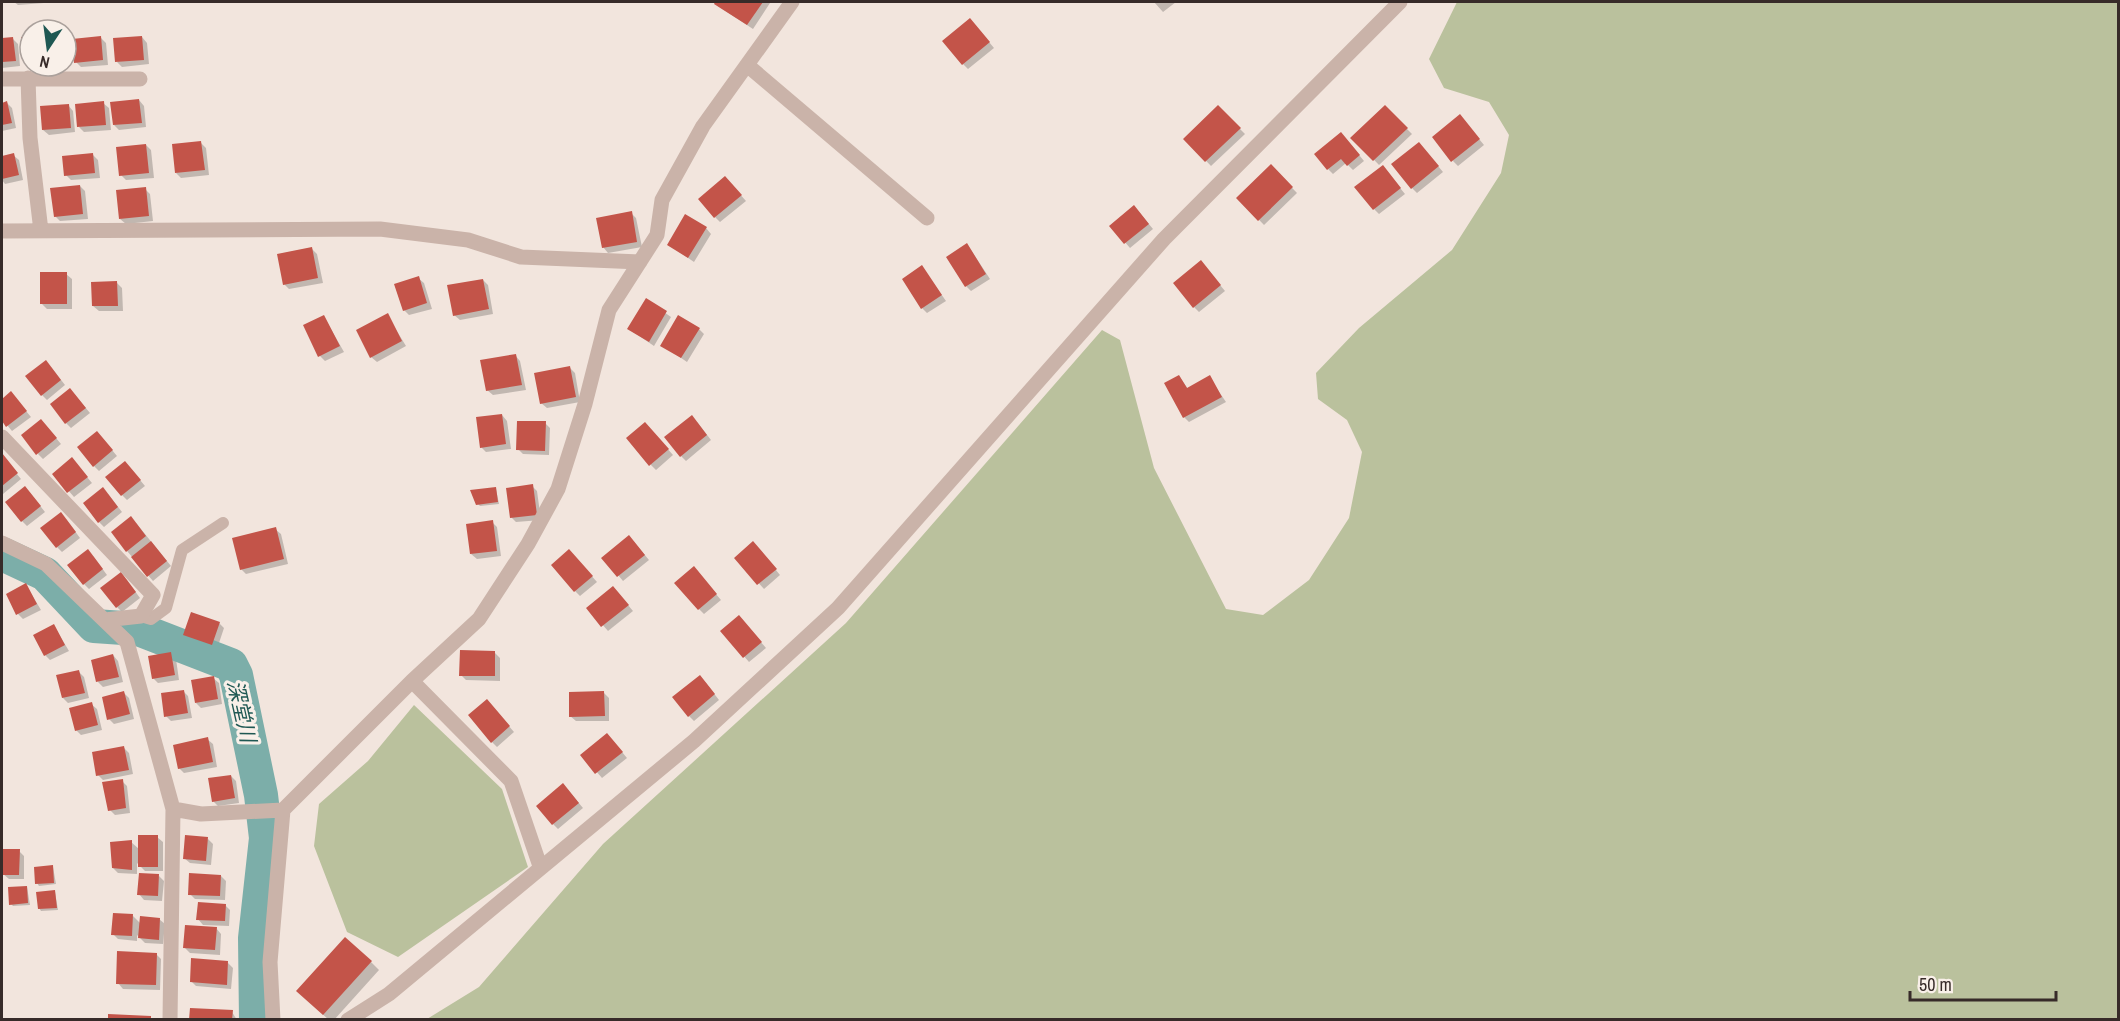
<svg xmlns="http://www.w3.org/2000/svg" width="2120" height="1021" font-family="'Archivo Narrow','Noto Sans JP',sans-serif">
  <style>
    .green { fill: #bac19d }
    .shadow { fill: #0003 }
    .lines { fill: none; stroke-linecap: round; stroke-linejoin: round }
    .river { stroke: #7caea9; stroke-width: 34 }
    .building { fill: #c35449 }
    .service { stroke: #cab3a9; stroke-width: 12 }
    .minor { stroke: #cab3a9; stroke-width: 15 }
    .tertiary { stroke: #cab3a9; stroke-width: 15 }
    .labels { text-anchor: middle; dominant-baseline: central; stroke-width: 6; stroke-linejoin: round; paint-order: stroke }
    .water-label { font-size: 21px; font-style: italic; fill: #1f5853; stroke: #f9f0e9 }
  </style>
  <rect width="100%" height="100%" fill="#f2e5dd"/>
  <path class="green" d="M1457 2H2118V1019H427L479 987 603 844 846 623 1102 330 1120 340 1154 468 1226 609 1263 615 1309 580 1349 518 1362 452 1347 420 1318 399 1316 373 1359 328 1452 250 1501 173 1509 135 1489 102 1444 88 1429 59Z
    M414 705 502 789 528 867 398 957 347 932 314 846 319 804 368 761Z"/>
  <path class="shadow" d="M14 2H44V3L18 5Z
    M717 2H769L770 3 753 29 721 8Z
    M1154 2H1176L1163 12Z
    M975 25 994 48 968 69 963 64Z
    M142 37 147 43 149 64 122 67 117 62Z
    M101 38 106 43 108 65 81 67 76 62Z
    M13 39 18 44 20 66 2 68V40Z
    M139 100 144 106 146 127 119 130 114 125Z
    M7 103 12 108 16 128 2 131V104Z
    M103 103 109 108 111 130 84 132 79 127Z
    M68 105 73 111 75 132 49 135 43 130Z
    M1218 107 1245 134 1211 166 1185 139Z
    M1385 107 1412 134 1379 165 1353 138Z
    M1465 122 1484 145 1458 166 1453 161Z
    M1346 139 1364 161 1353 170 1346 163 1333 174 1328 169Z
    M201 143 206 148 209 175 181 178 176 173Z
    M146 145 151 150 154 178 126 180 121 175Z
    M1424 149 1443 172 1417 193 1412 188Z
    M13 155 19 160 23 180 5 184 2 180V158Z
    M93 155 98 160 100 178 71 180 66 175Z
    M1271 166 1297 193 1264 225 1238 198Z
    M1387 172 1405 194 1379 214 1374 209Z
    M730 183 746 201 720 222 715 217Z
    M80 186 85 191 88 219 60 221 55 216Z
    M145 189 150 194 153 221 126 224 120 219Z
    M1139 212 1153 229 1130 248 1111 226Z
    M631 213 636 218 642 247 608 253 603 247Z
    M706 228 711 234 694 262 669 245Z
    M312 249 317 254 323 283 289 289 284 284Z
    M971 250 990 279 971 291 966 286Z
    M922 267 946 301 927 313 922 308Z
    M1206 268 1225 291 1199 312 1194 307Z
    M66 274 72 279V309H47L42 304Z
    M418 278 424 283 432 309 409 315 404 310Z
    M483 280 488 285 493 314 460 320 454 315Z
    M117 283 122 288 123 311H99L93 306Z
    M647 300 671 317 654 346 629 329Z
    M387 315 406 346 377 362 371 357Z
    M324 317 344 352 325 361 320 356Z
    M699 329 704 334 687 362 662 345Z
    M515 355 520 361 526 390 493 395 487 390Z
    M51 367 65 385 47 400 42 395Z
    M570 368 575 373 580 402 547 408 541 403Z
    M1179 376 1188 389 1209 377 1226 402 1189 422 1184 417Z
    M11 393 31 417 12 431 2 419V401Z
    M75 395 90 413 71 428 66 423Z
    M502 415 507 421 511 449 486 452 481 447Z
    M697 422 711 440 686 461 681 456Z
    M545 423 550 428 549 455 523 454 518 449Z
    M46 426 61 444 43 459 38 454Z
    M650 429 673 455 656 470 651 465Z
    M102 438 117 456 99 471 94 466Z
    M2 456 21 479 3 494 2 492Z
    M77 465 92 483 74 497 54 474Z
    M130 468 145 486 127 500 122 495Z
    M532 486 537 491 541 520 516 522 511 517Z
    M496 489 499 504 480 506 478 504Z
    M30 493 45 512 27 526 22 521Z
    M108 494 122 512 104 527 99 522Z
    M66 519 80 538 62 552 57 547Z
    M492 522 497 527 501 556 477 559 471 554Z
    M136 523 171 566 153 581 127 551Z
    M275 529 281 534 288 564 246 574 241 569Z
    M634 542 649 560 623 581 604 558Z
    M758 548 780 575 764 589 736 558Z
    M93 556 107 575 89 589 84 584Z
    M574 556 597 582 580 596 575 591Z
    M698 573 721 600 704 614 699 609Z
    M126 579 140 598 122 612 117 607Z
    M26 585 41 610 23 619 18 614Z
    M618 593 633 611 608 631 588 608Z
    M744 622 766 648 749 662 722 631Z
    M219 623 224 628 217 649 190 639 185 634Z
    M54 626 69 651 50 660 45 655Z
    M170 653 176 659 179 680 158 683 153 678Z
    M495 653 500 658V681L466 680 461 675Z
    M113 655 118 661 123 682 103 687 98 682Z
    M78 671 84 677 89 698 68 703 63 698Z
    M213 678 219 683 222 704 201 708 196 703Z
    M705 682 719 700 694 721 689 716Z
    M183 691 188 696 192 718 171 721 166 716Z
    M124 693 129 698 134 719 114 724 109 719Z
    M604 693 609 698V721H576L570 716Z
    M91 704 97 709 102 730 81 735 76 730Z
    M492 706 514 732 497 747 492 742Z
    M207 739 213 744 217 767 184 773 179 768Z
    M612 740 627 758 602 778 582 755Z
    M124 748 129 753 133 774 103 780 98 775Z
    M231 776 236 781 239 803 218 806 213 801Z
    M122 781 127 786 130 813 115 815 110 810Z
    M568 790 583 808 558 829 553 824Z
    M157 837 163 842V871H145L137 863V874L118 873 113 868 131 842 139 849Z
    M208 839 213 844 211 865 190 863 184 858Z
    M19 851 24 856V879H9L3 874Z
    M53 867 56 884 39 886 37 883Z
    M159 876 164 881 162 901 144 900 139 894Z
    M221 876 226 881 225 900 195 899 190 894Z
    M27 887 30 905 13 906 11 904Z
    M55 892 58 910 41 911 39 908Z
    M225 905 230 910 229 926 203 925 198 919Z
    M133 916 141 924 159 919 165 924 163 944 145 943 137 935V941L118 939 113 934Z
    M216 928 221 934 220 955 190 953 184 947Z
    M156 954 161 959 160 990 123 989 118 983Z
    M371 962 379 970 334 1020H329L306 999Z
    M228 963 233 968 231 989 196 986 191 981Z
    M232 1012 237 1020H191Z"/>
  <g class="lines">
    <path class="river" d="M2 554 45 574 94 626 138 629 231 665 236 675 261 795 266 838 255 938 256 1020"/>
  </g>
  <path class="building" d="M715 2H763L747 25 714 4Z
    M970 18 990 42 962 65 942 41Z
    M101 36 103 60 74 63 72 39Z
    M142 36 144 60 115 62 113 38Z
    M13 37 16 61 2 62V38Z
    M21 37H30V61H23Z
    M139 99 142 123 113 125 110 102Z
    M7 101 12 123 2 125V103Z
    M104 101 106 125 77 127 75 104Z
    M69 104 71 128 42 130 40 106Z
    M1218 105 1241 128 1205 162 1183 139Z
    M1385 105 1408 128 1373 161 1350 138Z
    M1460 114 1480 139 1451 162 1432 137Z
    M1341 132 1360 155 1347 166 1341 159 1327 170 1314 154Z
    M201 141 205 170 175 173 172 144Z
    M1419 142 1439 166 1411 189 1391 164Z
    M146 144 149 173 119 176 116 147Z
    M14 153 19 175 2 179V156Z
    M93 153 95 173 64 176 62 156Z
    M1271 164 1293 187 1258 221 1236 198Z
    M1383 165 1401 188 1373 210 1354 187Z
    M725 176 742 195 714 218 698 199Z
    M80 185 83 214 54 217 50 188Z
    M146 187 149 216 119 219 116 190Z
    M1134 205 1149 224 1124 244 1109 226Z
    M632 211 637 242 602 248 596 218Z
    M685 214 707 227 688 258 667 245Z
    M967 243 986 274 965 287 946 257Z
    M312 247 318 278 283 285 277 254Z
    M1201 260 1221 285 1193 308 1173 283Z
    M922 265 942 295 921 309 902 279Z
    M40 272H67V304H40Z
    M419 276 427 303 403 311 394 284Z
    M483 279 489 309 453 316 447 285Z
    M117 281 118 306H92L91 282Z
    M646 298 667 311 649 342 627 329Z
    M388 313 402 341 370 358 356 330Z
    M324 315 340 346 318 357 303 325Z
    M678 315 700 328 681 358 660 346Z
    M516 354 522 385 486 391 480 360Z
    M46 360 61 380 41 396 25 376Z
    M570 366 576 397 540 404 534 373Z
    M1179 375 1187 388 1210 375 1222 397 1183 418 1164 383Z
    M70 388 86 408 65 424 50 404Z
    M11 391 27 411 6 427 2 421V399Z
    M502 414 506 444 480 448 476 417Z
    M692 415 707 435 680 457 664 437Z
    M41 419 57 438 36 455 21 435Z
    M517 421H546L545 451 516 450Z
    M645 422 669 449 649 466 626 438Z
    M97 431 113 450 93 467 77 447Z
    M2 453 18 473 2 486Z
    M72 457 88 477 67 493 52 474Z
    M125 461 141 480 121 496 105 477Z
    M533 484 537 515 510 518 506 488Z
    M25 486 41 506 21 522 5 502Z
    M103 487 118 507 98 523 83 503Z
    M496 487 498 502 476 505 470 490Z
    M61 512 76 532 56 548 40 528Z
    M131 516 146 536 126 552 111 532Z
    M493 520 497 551 470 554 466 524Z
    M276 527 284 559 240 570 232 538Z
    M629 535 645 555 617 577 601 558Z
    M151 541 167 561 147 577 131 557Z
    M753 541 777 569 757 585 734 558Z
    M88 549 103 569 83 585 67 565Z
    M569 549 593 576 574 592 551 565Z
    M694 566 717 594 698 610 674 583Z
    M121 572 136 592 116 608 100 588Z
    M26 583 37 604 16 615 6 594Z
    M613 586 629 605 601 627 586 608Z
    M191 612 220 622 212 645 183 635Z
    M739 615 762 642 743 658 720 631Z
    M54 624 65 645 44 656 33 635Z
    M460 650 495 651V676H459Z
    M171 652 175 675 152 679 148 656Z
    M113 654 119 677 96 682 91 660Z
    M79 670 85 693 62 698 56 675Z
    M700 675 715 694 688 717 672 697Z
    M214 676 218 699 195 703 191 680Z
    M184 690 188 713 164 717 161 693Z
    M124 691 130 714 107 720 102 697Z
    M604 691 605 716 569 717V692Z
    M487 699 510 726 491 743 468 715Z
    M92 702 98 725 75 731 69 708Z
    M607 733 623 752 595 774 580 755Z
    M208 737 213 762 178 769 173 745Z
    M124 746 129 770 96 776 92 752Z
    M231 775 235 798 212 802 208 778Z
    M123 779 126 808 108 811 102 782Z
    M563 783 579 803 552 825 536 806Z
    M138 835H158V867H138Z
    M185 835 208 837 206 861 183 859Z
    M132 840V870L112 868 110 842Z
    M2 849H20L19 875H2Z
    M53 865 54 883 35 884 34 867Z
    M139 873 159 874 158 896 137 895Z
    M189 873 221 875 220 896 188 895Z
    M27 886 28 903 9 905 8 887Z
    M55 890 57 908 38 909 36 892Z
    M198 902 226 904 225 921 196 920Z
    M113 913 133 914 132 936 111 935Z
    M140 916 160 918 159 940 138 938Z
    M185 925 217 927 215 950 183 948Z
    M345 937 372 961 323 1015 296 991Z
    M117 951 157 953 156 985 116 984Z
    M191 958 228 961 227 985 190 982Z
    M190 1008 233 1010 232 1020H189Z
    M108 1014 151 1016V1020H108Z"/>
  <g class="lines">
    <path class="service" d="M141 616 151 619 166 608 182 550 223 523"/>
    <path class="minor" d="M747 65 927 218
      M28 78 30 138 41 231
      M2 79H140
      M2 231 380 229 468 240 521 257 640 262
      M2 437 153 595 141 616 105 620
      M2 543 46 564 127 642 173 809 201 814 283 810
      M412 681 511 781 540 866
      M170 1020 173 809
      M273 1020 270 962 283 810 412 681 479 619 528 544 558 489 585 404 609 310 657 235 662 200 703 126 792 2"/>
    <path class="tertiary" d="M348 1020 389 994 694 741 838 608 1164 239 1400 2"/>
  </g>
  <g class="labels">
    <g class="water-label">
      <text transform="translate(242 711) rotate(77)">深堂川</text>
    </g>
  </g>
  <rect width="2120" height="1021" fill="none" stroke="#372b29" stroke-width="6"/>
  <g transform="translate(48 48) rotate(193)"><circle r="28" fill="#f9f0e9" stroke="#aba19c" stroke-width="1.5"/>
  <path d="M0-4.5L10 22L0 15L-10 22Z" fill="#1f5853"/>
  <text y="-9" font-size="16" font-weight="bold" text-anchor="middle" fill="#372b29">N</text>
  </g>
  <path d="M1910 991v9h146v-9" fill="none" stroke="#372b29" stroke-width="3"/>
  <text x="1919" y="991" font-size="18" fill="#372b29" stroke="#f9f0e9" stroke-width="4.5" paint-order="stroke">50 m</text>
</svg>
